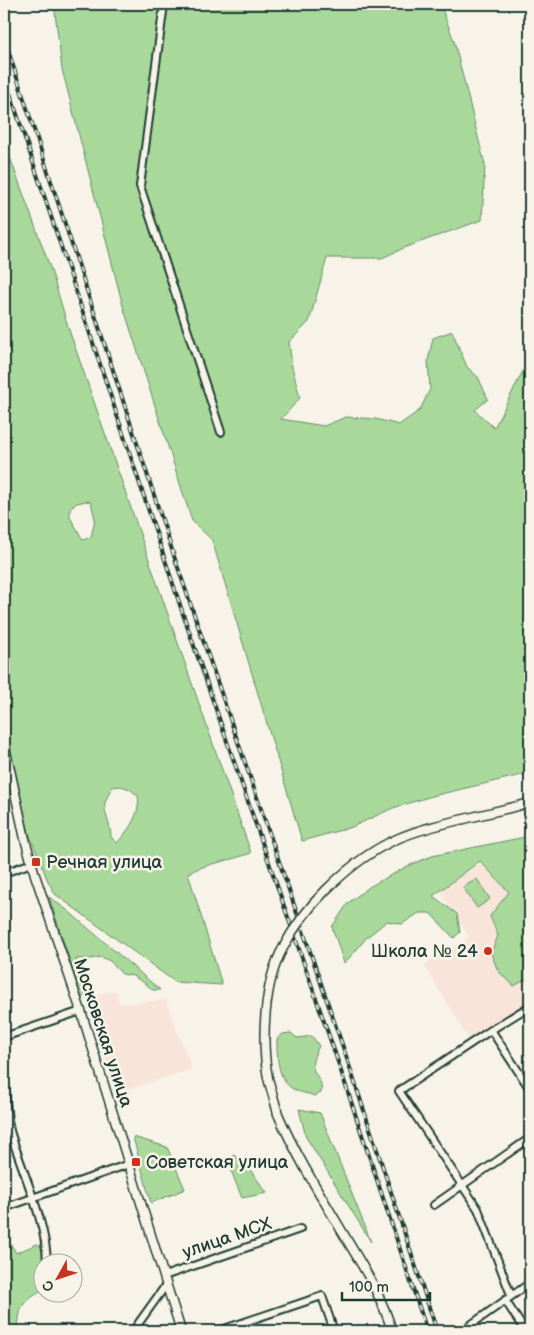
<svg xmlns="http://www.w3.org/2000/svg" width="534" height="1335" font-family="'Balsamiq Sans',sans-serif">
  <style>
    .built { fill: #f8e4d8 }
    .green { fill: #a9d99a; stroke: #648b67; fill-rule: evenodd }
    .lines { fill: none; stroke-linecap: round; stroke-linejoin: round }
    .minor-casing { stroke: #1f3d34; stroke-width: 10 }
    .tertiary-casing { stroke: #1f3d34; stroke-width: 11 }
    .minor { stroke: #f7f3e8; stroke-width: 6 }
    .tertiary { stroke: #f7f3e8; stroke-width: 8 }
    .rail-casing { stroke: #1f3d34; stroke-width: 4 }
    .rail { stroke: #f7f3e8; stroke-width: 2; stroke-dasharray: 5.5; stroke-linecap: butt }
    .tertiary-bridge-casing { stroke: #1f3d34; stroke-width: 11; stroke-linecap: butt }
    .tertiary-bridge { stroke: #f7f3e8; stroke-width: 8 }
    .poi-dot { fill: #c8321e; stroke: #f7f3e8; stroke-width: 2 }
    .labels { text-anchor: middle; dominant-baseline: central; stroke-width: 5; stroke-linejoin: round; paint-order: stroke }
    .poi-label { font-size: 18px; fill: #1f3d34; stroke: #f7f3e8; text-anchor: start }
    .street-label { font-size: 18px; fill: #1f3d34; stroke: #f7f3e8 }
  </style>
  <rect width="100%" height="100%" fill="#f7f3e8"/>
  <filter id="ink" filterUnits="userSpaceOnUse"><feTurbulence type="fractalNoise" baseFrequency=".02" numOctaves="2"/><feDisplacementMap in="SourceGraphic" scale="10" xChannelSelector="R" yChannelSelector="G"/><feConvolveMatrix kernelMatrix="1 2 1 2 8 2 1 2 1" color-interpolation-filters="sRGB"/></filter>
  <g filter="url(#ink)">
    <path class="built" d="M487 860 530 921V1001L468 1038 424 965 469 937 439 889Z
      M116 991 120 1004 166 1000 192 1069 116 1093 88 996Z"/>
    <path class="green" d="M54 4H440L454 41 485 165 482 220 406 247 382 258H327L309 322 289 342 292 367 300 398 281 419 324 426 346 417 376 419 399 425 420 410 430 389 428 361 433 338 452 331 467 367 478 377 488 399 475 410 494 428 524 369 530 340V773L432 796 393 808 352 827 302 841 212 540 192 521 123 306 62 69Z
      M4 141 51 270 69 330 251 853C230 861 208 863 188 873L222 985 175 982 55 894 47 879 29 833 4 721ZM86 501 91 502 95 519 91 537 83 540 70 517V508L77 503ZM121 786 130 789 138 796C141 814 128 831 117 843L111 837C111 824 103 812 105 803 106 798 110 792 112 787Z
      M530 836V977L514 986 498 971 491 953 498 936 490 916 509 892 480 861 433 896 457 914 460 932 454 938 430 913H419L402 924 387 921 366 938 354 953 344 963 332 927 348 903 369 887 408 866 432 856Z
      M477 879 490 899 477 908 463 887Z
      M49 897 67 910 160 990H152L146 984 133 976 122 974 110 961 101 957 90 959H76L89 991 82 998Z
      M291 1033 297 1038 312 1036 319 1046C302 1076 325 1073 321 1093L314 1096C308 1093 301 1093 295 1090 277 1082 277 1056 277 1039L283 1034Z
      M299 1109 320 1113 371 1242 306 1137Z
      M133 1137 167 1147 185 1189 151 1203Z
      M234 1155 248 1167 267 1193 242 1198 228 1163Z
      M6 1236 16 1253 37 1244 43 1248 42 1290C21 1301 19 1309 18 1331H4V1237Z"/>
    <g class="lines">
      <g class="minor-casing">
        <path id="minor" d="M164 4 140 186 221 432
          M4 873 32 863
          M491 1030 530 1089
          M4 1037 81 1011
          M4 1069C6 1088 5 1116 11 1134 23 1174 46 1221 47 1262
          M434 1205 530 1138
          M4 1208 129 1164
          M163 1274 167 1275 300 1229
          M511 1295 478 1209 399 1091 491 1030 530 1006
          M505 1300 525 1331
          M133 1331 166 1285
          M218 1331 322 1296 334 1331
          M462 1331 530 1283"/>
      </g>
      <g class="tertiary-casing">
        <path id="tertiary" d="M4 742 25 839 35 875 81 1011 181 1331
          M464 819 530 803
          M278 1114C298 1160 325 1202 350 1245 367 1273 383 1300 392 1331"/>
      </g>
      <use href="#minor" class="minor"/>
      <use href="#tertiary" class="tertiary"/>
      <g class="rail-casing">
        <path id="rail" d="M4 38 175 559 345 1053 437 1331
          M4 75 185 620 336 1056 427 1331"/>
      </g>
      <use href="#rail" class="rail"/>
      <g class="tertiary-bridge-casing">
        <path id="tertiary-bridge" d="M278 1114C275 1102 271 1090 268 1078 261 1040 264 982 283 948 294 927 309 907 326 890 347 869 371 850 399 838 420 829 442 824 464 819"/>
      </g>
      <use href="#tertiary-bridge" class="tertiary-bridge"/>
    </g>
  </g>
  <g class="poi-dot">
    <rect x="31" y="857" width="10" height="10" rx="2.5"/>
    <circle cx="488" cy="951" r="5"/>
    <rect x="131" y="1157" width="10" height="10" rx="2.5"/>
  </g>
  <g class="labels">
    <g class="poi-label">
      <text x="46" y="862">Речная улица</text>
      <text x="478" y="951" text-anchor="end">Школа № 24</text>
      <text x="146" y="1162">Советская улица</text>
    </g>
    <g class="street-label">
      <text transform="translate(103 1033) rotate(72)">Московская улица</text>
      <text transform="translate(227 1238) rotate(-19)">улица МСХ</text>
    </g>
  </g>
  <rect width="534" height="1335" fill="none" stroke="#f7f3e8" stroke-width="20"/>
  <rect x="10" y="10" width="514" height="1315" fill="none" stroke="#1f3d34" stroke-width="2" filter="url(#ink)"/>
  <g transform="translate(58 1278) rotate(230)"><circle r="24" fill="#f7f3e8" stroke="#a1aaa0"/>
  <path d="M0-4L9 19L0 12L-9 19Z" fill="#c8321e"/>
  <text y="-8" font-size="14" font-weight="bold" text-anchor="middle" fill="#1f3d34">С</text>
  </g>
  <path d="M342 1292v8h88v-8" fill="none" stroke="#1f3d34" stroke-width="2.5"/>
  <text x="349" y="1292" font-size="15" fill="#1f3d34" stroke="#f7f3e8" stroke-width="4" paint-order="stroke">100 m</text>
</svg>
